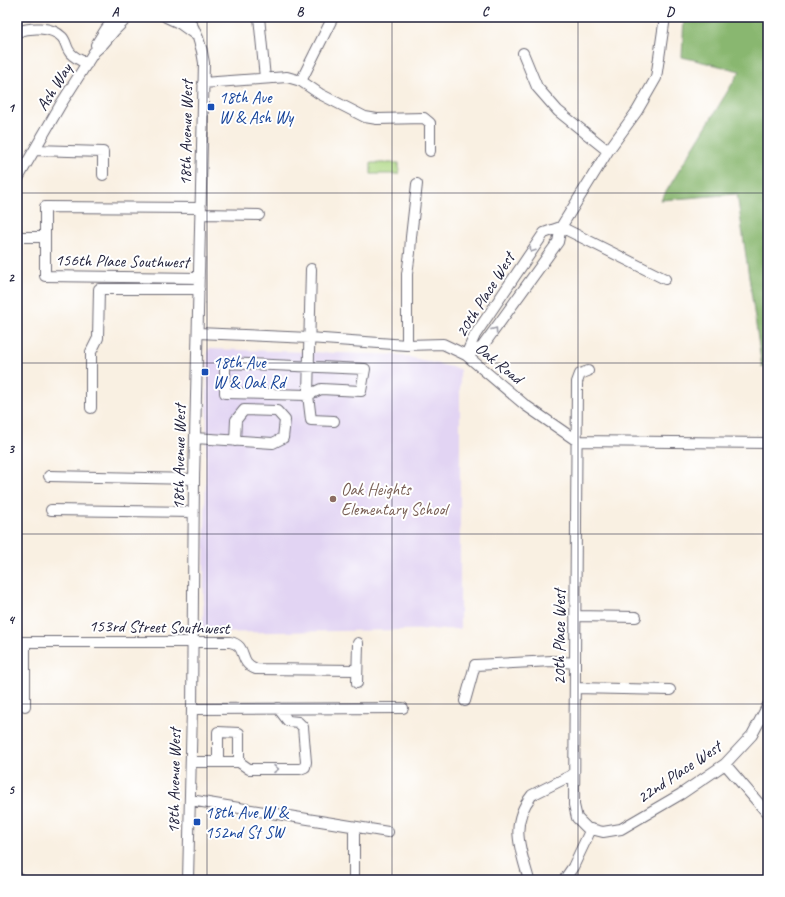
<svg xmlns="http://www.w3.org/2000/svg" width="785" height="897" font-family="Caveat,sans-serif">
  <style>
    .built { fill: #e2d4f3 }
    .green { fill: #acd681; stroke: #677c5e }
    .forest { fill: #89b76f; stroke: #566c55 }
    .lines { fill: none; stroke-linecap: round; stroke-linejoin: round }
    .minor-casing { stroke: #6d6a75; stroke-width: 12 }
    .minor { stroke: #fff; stroke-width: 10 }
    .oneway { stroke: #9c9ca7 }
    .grid { fill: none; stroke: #22223b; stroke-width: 1; stroke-opacity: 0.55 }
    .transit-dot { fill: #1a4fb4; stroke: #fff; stroke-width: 1.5 }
    .education-dot { fill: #8d6e63; stroke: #fff; stroke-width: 1.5 }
    .labels { text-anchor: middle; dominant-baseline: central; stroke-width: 4; stroke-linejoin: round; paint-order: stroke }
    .street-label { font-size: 17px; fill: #22223b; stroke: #fff }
    .transit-label { font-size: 17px; fill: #164399; stroke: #fff; text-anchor: start }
    .education-label { font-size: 17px; fill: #785e54; stroke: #fff; text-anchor: start }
    .neatline { fill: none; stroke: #22223b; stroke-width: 1.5 }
    .grid-label { font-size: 13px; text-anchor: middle; font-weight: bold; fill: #22223b }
  </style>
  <rect width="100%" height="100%" fill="#fff"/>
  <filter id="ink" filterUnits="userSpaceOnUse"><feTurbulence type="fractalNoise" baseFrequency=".025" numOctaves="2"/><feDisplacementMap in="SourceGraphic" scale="8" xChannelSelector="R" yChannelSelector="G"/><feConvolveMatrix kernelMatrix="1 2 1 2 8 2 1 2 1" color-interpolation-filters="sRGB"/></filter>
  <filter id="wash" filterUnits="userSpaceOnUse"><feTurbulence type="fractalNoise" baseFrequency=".012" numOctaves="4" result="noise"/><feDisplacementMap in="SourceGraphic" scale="16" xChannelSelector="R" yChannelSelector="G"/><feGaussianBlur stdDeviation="0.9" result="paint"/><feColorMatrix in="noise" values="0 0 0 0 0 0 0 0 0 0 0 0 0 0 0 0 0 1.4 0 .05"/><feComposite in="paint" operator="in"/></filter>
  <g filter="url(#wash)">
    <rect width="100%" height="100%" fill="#f9f0e2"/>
    <path class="built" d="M208 349 400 355 460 369V629L203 633Z"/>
    <path class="green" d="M371 163H399V174H371Z"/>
    <path class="forest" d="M684 17H768V368L762 367 737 194 661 200 740 71 682 57Z"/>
  </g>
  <g filter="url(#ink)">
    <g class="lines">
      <g class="minor-casing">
        <path id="minor" d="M166 17 179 23 197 36
          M187 17C196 30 202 46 204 63L194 479 192 709 188 880
          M259 17 265 78
          M17 32C30 27 51 26 62 37 66 41 66 47 69 51 72 57 81 60 87 64
          M96 45 106 29 115 17
          M523 53 537 87 558 111 608 151
          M301 81 333 17
          M203 83 287 77 301 81 320 94 365 117 377 119 424 118 430 123V151
          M35 150 103 152V175
          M17 180 61 104 94 52 103 44 114 31 126 19 130 17
          M201 214 259 215
          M561 227 665 279
          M17 235 22 237H45V276L199 278
          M45 237V207L201 208
          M311 269 308 395 311 420 334 421
          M198 333 309 338 407 345 443 344 466 355 525 405 577 441 768 443
          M407 345V274L410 253 411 237 417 184
          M466 355 482 347 558 242 561 227 608 151 637 111 656 78 665 17
          M466 355 475 335 544 233 561 227
          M225 363 365 369 361 391 321 389 308 395 225 393Z
          M588 371 580 374 577 382 574 805 577 818 587 828 603 832 621 829 681 794 725 764 752 735 768 705
          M91 408V352L98 338 99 289H199
          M195 438 273 443 283 438 285 420 277 411 244 410 236 420 235 441
          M49 476 194 479
          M51 510 193 512
          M575 616 636 617
          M17 642H230C249 646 237 662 256 669L357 670
          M25 642V706
          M357 683 358 643
          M575 688 670 690
          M465 701 475 665 552 661 575 663
          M192 709 403 708
          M191 762H239V733L218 732V762
          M239 762 249 769H300L305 767 306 762 303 727 298 722 288 721 278 708
          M725 764 768 814
          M190 800 388 832
          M354 827V880
          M17 877 21 880
          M529 880C520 848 509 824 532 795L574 774
          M564 880 573 867 591 829"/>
      </g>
      <use href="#minor" class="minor"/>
    </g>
    <defs><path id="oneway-chevron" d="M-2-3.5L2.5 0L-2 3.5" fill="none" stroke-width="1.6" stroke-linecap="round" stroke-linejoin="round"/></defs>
    <g class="oneway">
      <use href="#oneway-chevron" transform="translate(532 250) rotate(124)"/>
      <use href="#oneway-chevron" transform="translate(495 330) rotate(-54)"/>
      <use href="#oneway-chevron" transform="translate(276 769)"/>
    </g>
  </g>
  <path class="grid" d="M207 17V880M392 17V880M578 17V880M17 193H768M17 363H768M17 534H768M17 704H768"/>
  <g class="transit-dot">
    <rect x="207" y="103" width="8" height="8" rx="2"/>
    <rect x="201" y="368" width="8" height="8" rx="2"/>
    <rect x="193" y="818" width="8" height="8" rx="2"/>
  </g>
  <circle class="education-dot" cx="333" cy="499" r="4"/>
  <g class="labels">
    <g class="street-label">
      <text transform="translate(54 87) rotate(-58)">Ash Way</text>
      <text transform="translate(186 133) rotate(-89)">18th Avenue West</text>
      <text transform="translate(122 261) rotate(1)">156th Place Southwest</text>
      <text transform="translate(485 295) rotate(-58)">20th Place West</text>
      <text transform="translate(499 363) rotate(39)">Oak Road</text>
      <text transform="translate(179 457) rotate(-89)">18th Avenue West</text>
      <text transform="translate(159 627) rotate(1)">153rd Street Southwest</text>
      <text transform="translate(559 637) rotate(-90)">20th Place West</text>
      <text transform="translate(679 772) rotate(-34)">22nd Place West</text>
      <text transform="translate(174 781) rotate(-89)">18th Avenue West</text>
    </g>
    <g class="transit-label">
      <text x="219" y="97">18th Ave<tspan x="219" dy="20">W &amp; Ash Wy</tspan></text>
      <text x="213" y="362">18th Ave<tspan x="213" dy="20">W &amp; Oak Rd</tspan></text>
      <text x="205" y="812">18th Ave W &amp;<tspan x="205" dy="20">152nd St SW</tspan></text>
    </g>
    <g class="education-label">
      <text x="341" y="489">Oak Heights<tspan x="341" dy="20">Elementary School</tspan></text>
    </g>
  </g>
  <rect width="785" height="897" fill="none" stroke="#fff" stroke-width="44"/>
  <rect x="22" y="22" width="741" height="853" class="neatline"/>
  <g class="grid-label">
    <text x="115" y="16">A</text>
    <text x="300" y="16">B</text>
    <text x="485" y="16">C</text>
    <text x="670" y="16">D</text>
    <text x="11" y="112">1</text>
    <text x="11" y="282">2</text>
    <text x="11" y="453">3</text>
    <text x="11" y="624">4</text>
    <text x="11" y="794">5</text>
  </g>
</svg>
